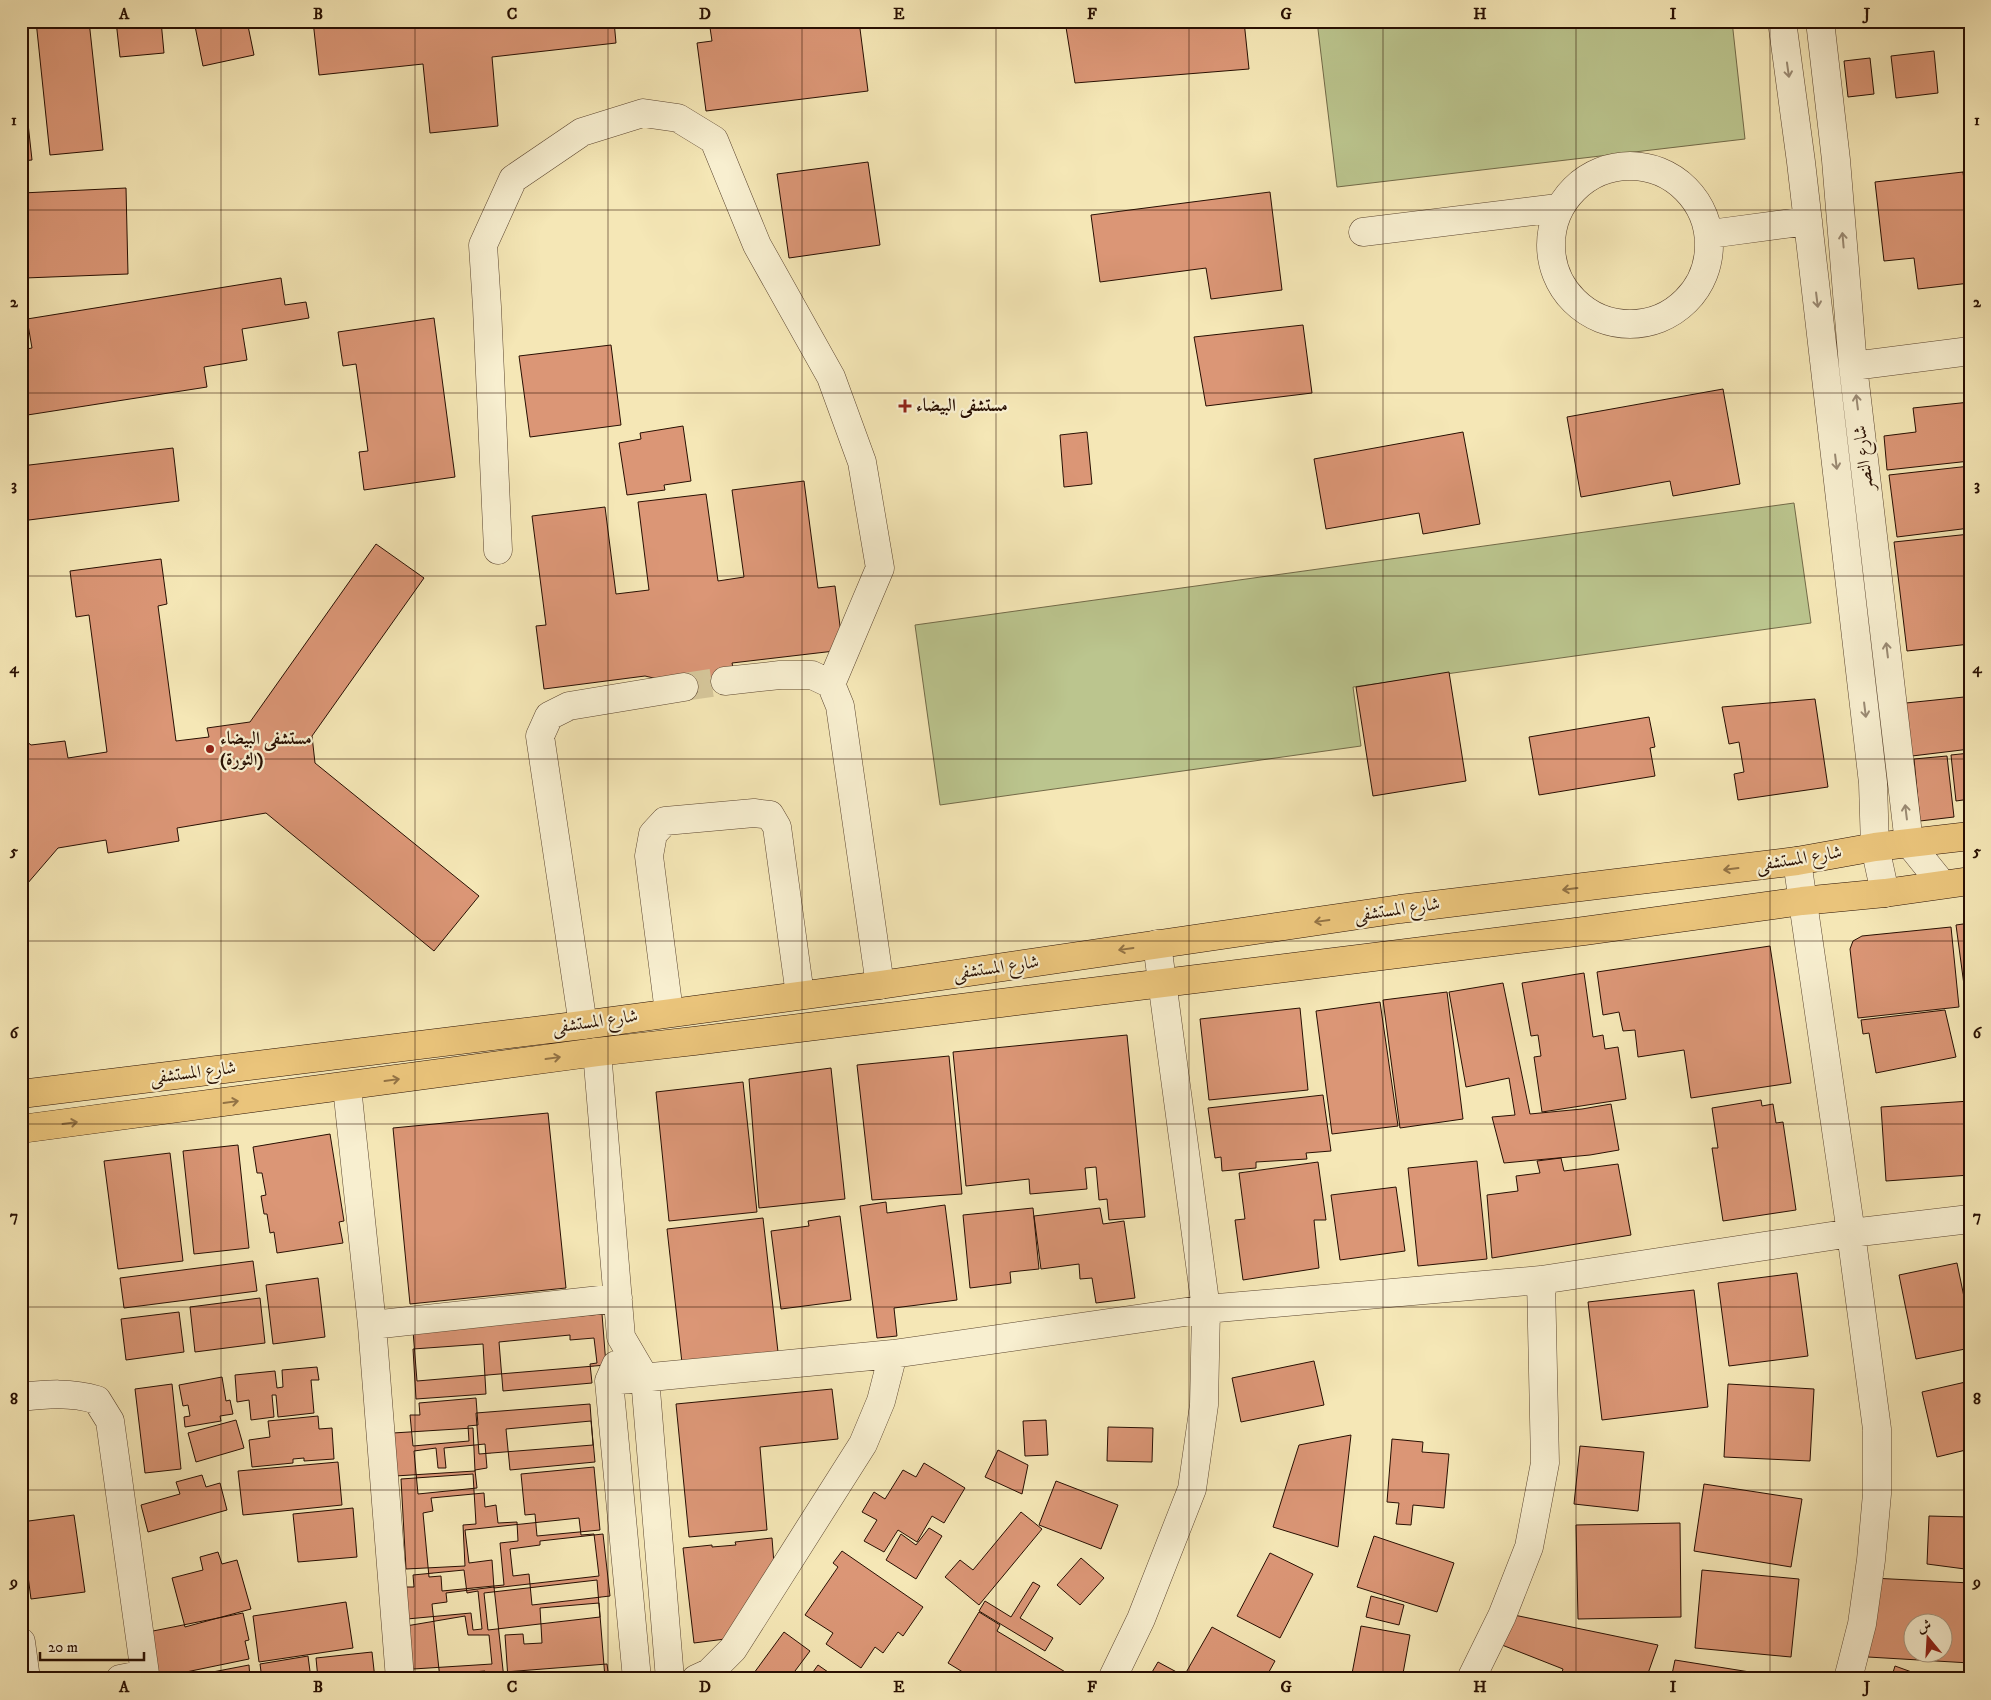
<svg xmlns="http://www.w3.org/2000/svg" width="1991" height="1700" font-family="'IM FELL DW Pica',Amiri,serif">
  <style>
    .green { fill: #bbc58e; stroke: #726a48 }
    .building { fill: #db9676; stroke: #280f02; fill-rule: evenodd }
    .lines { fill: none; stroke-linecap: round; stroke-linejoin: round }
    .minor-tunnel { stroke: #d6c79b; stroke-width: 28; stroke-dasharray: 28 14; stroke-linecap: butt }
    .minor-casing { stroke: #5b452f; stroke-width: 29 }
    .major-casing { stroke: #280f02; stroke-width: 29 }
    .minor { stroke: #f8efd0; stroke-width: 28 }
    .major { stroke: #eac47b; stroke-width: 28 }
    .oneway { stroke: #9a8a73 }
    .oneway2 { stroke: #937345 }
    .grid { fill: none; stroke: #280f02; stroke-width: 1; stroke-opacity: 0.55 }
    .poi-dot { fill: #8f2418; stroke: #f8efd0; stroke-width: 2 }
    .labels { text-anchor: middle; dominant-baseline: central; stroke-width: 4.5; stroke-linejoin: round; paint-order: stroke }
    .poi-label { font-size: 18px; font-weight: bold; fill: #280f02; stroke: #f8efd0; text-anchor: start }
    .street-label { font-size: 18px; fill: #280f02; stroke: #f8efd0 }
    .neatline { fill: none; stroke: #280f02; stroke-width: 2 }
    .grid-label { font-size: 16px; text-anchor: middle; font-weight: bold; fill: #280f02 }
  </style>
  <rect width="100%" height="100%" fill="#f5e7b6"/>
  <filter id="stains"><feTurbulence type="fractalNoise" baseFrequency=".004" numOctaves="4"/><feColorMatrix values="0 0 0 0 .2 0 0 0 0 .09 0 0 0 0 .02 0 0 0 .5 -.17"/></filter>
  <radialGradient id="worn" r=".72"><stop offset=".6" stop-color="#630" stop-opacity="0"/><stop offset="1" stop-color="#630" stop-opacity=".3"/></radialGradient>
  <path class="green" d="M1317 21H1732L1745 139 1337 187Z
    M1794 503 1811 623 1353 687 1361 746 940 805 915 625Z"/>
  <path class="building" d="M36 21H89L103 150 50 155Z
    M116 21H161L164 53 120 57Z
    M194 21H247L254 55 203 66Z
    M313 21H614L616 43 492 57 498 126 430 133 423 64 319 75Z
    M709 21H859L868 91 706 111 697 43 712 41Z
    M1065 21H1244L1249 69 1075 83Z
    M1934 51 1938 93 1896 98 1891 56Z
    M1870 58 1874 94 1848 97 1844 61Z
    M21 59 32 160 21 161Z
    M868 162 880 245 789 258 777 174Z
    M1963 172 1970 229V283L1918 289 1914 258 1884 261 1875 182Z
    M126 188 128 274 25 278 22 193Z
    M1270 192 1282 290 1211 299 1206 268 1100 282 1091 215Z
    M281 278 285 305 306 302 309 318 242 329 247 360 204 367 207 387 21 416V350L32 348 27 319Z
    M434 318 455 477 364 490 359 452 368 451 356 364 343 366 338 332Z
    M1303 325 1312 393 1206 406 1194 337Z
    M611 345 621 425 530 437 519 356Z
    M1723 389 1740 484 1673 496 1670 481 1581 497 1567 417Z
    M1970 402V461L1887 470 1884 436 1916 432 1913 408Z
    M683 426 691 481 664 485 665 490 627 495 619 443 641 439 640 433Z
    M1087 432 1092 484 1064 487 1060 435Z
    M1463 432 1480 524 1423 534 1419 513 1326 529 1314 459Z
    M173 448 179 501 21 521V466Z
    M1970 466V528L1897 537 1889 475Z
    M804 481 818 588 835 586 843 650 732 663 735 676 699 683 683 685 645 676 544 689 536 626 546 625 532 516 605 507 616 594 649 590 638 502 706 494 718 581 744 577 732 490Z
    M1970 534V644L1907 651 1894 542Z
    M376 544 424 578 312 736 315 763 479 896 434 951 266 813 177 828 179 841 108 853 106 840 58 848 21 891V737L31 745 65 741 68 758 107 752 89 615 76 617 70 571 161 559 167 604 158 606 176 741 209 737 207 728 250 722Z
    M1449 672 1466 781 1373 796 1356 687Z
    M1964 697 1970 749 1912 756 1906 703Z
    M1815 699 1828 787 1738 800 1734 774 1744 772 1739 742 1729 744 1722 707Z
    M1649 717 1655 747 1650 748 1655 776 1539 795 1529 737Z
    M1970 753V799L1956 801 1951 755Z
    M1947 756 1954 817 1920 821 1914 759Z
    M1970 923V1030L1956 925Z
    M1951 927 1959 1007 1858 1018 1850 949 1853 941 1862 936Z
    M1770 946 1791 1083 1691 1098 1684 1050 1638 1057 1635 1030 1623 1031 1619 1012 1603 1015 1597 972Z
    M1584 973 1593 1037 1603 1035 1605 1049 1618 1047 1626 1099 1542 1112 1534 1057 1541 1056 1538 1035 1531 1036 1522 983Z
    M1503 983 1530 1114 1582 1109 1611 1104 1619 1150 1590 1155 1504 1163 1492 1117 1515 1115 1509 1078 1466 1087 1449 992Z
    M1447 992 1463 1119 1400 1128 1383 1000Z
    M1380 1002 1398 1126 1332 1134 1316 1011Z
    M1300 1008 1308 1090 1209 1100 1200 1019Z
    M1945 1010 1956 1057 1876 1073 1869 1033 1863 1034 1861 1020Z
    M1127 1035 1145 1217 1109 1220 1107 1199 1099 1200 1096 1167 1085 1168 1087 1189 1030 1194 1029 1179 966 1186 953 1052Z
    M949 1056 962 1194 872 1200 857 1065Z
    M831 1068 845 1199 759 1208 749 1079Z
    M743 1082 757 1212 669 1221 656 1092Z
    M1323 1095 1331 1151 1306 1153 1307 1159 1256 1162V1168L1222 1171 1221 1157 1215 1158 1208 1108Z
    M1761 1100 1762 1106 1773 1104 1776 1123 1783 1122 1796 1210 1723 1221 1712 1148H1718L1712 1108Z
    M1970 1101V1175L1886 1181 1881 1107Z
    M548 1113 566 1288 410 1304 393 1128Z
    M330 1134 344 1221 339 1222 343 1243 277 1253 274 1232 270 1233 267 1214H264L261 1196 266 1195 262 1173H257L253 1147Z
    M238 1145 249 1248 194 1254 183 1151Z
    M170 1153 183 1261 118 1269 104 1161Z
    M1561 1158 1564 1171 1618 1164 1631 1235 1492 1258 1487 1195 1518 1191 1516 1176 1540 1173 1537 1161Z
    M1477 1161 1487 1259 1418 1266 1408 1168Z
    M1318 1162 1326 1220H1314L1319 1268 1243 1280 1235 1220 1245 1219 1239 1173Z
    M1396 1187 1405 1251 1340 1260 1331 1195Z
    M886 1202 887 1213 945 1205 957 1300 894 1308 897 1336 877 1338 860 1206Z
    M1033 1208 1039 1269 1010 1272 1011 1283 970 1288 963 1215Z
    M1100 1208 1103 1224 1124 1221 1135 1298 1096 1303 1092 1278 1080 1279 1079 1264 1041 1269 1034 1216Z
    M840 1216 851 1300 781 1309 771 1231 809 1226 808 1221Z
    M763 1218 778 1352 682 1363 667 1229Z
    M253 1261 257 1291 124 1308 120 1278Z
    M1957 1263 1970 1326V1348L1916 1359 1899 1275Z
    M1797 1273 1808 1356 1729 1366 1718 1283Z
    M318 1278 325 1337 273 1344 266 1285Z
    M1694 1290 1708 1407 1602 1420 1588 1302Z
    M260 1298 265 1343 195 1352 190 1307Z
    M179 1312 184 1352 126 1360 121 1319Z
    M602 1314 606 1365 417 1381 413 1331Z
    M570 1335V1340L594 1338 597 1363 590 1364 592 1383 503 1391 499 1342Z
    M483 1344 486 1394 416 1399 413 1349Z
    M1314 1361 1324 1405 1241 1422 1232 1378Z
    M317 1367 319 1380H311L314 1413 278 1417 276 1395H272L274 1417 251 1420 249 1400 237 1402 235 1375 275 1371 277 1388 283 1387 282 1370Z
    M222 1377 226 1401 230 1400 233 1414 220 1416 221 1421 185 1427 184 1417 190 1416 188 1405 183 1406 179 1385Z
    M1970 1381V1449L1937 1457 1922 1392Z
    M172 1384 181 1469 145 1473 135 1389Z
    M1728 1384 1814 1389 1810 1461 1724 1457Z
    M832 1389 838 1439 760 1447 767 1530 689 1537 676 1404Z
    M476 1398 478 1425 468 1426 469 1441 413 1446 410 1415H420L419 1403Z
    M590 1404 593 1445 479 1454 476 1413Z
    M318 1416 319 1429 332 1428 334 1459 304 1461V1458L293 1459V1463L252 1467 249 1440 270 1437 268 1421Z
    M236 1420 244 1448 196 1462 188 1433Z
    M1046 1420 1048 1455 1025 1456 1023 1421Z
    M591 1421 595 1462 510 1470 506 1429Z
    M1108 1427 1153 1428 1152 1462 1107 1461Z
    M473 1428 475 1471 395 1476 393 1433Z
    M1351 1435 1338 1547 1273 1527 1299 1445Z
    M1392 1439 1423 1442 1422 1452 1449 1454 1444 1508 1413 1505 1411 1525 1396 1524 1399 1503 1387 1502Z
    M485 1444 487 1468 475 1470 477 1488 418 1494 414 1451 436 1448 438 1468H446L444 1448Z
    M1580 1446 1644 1452 1638 1511 1574 1504Z
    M998 1450 1028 1465 1022 1494 985 1477Z
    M338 1462 342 1505 243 1515 238 1471Z
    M924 1463 965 1488 944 1523 932 1516 917 1542 898 1530 884 1552 864 1541 877 1520 862 1512 874 1492 885 1499 903 1470 916 1477Z
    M594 1467 600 1530 537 1536 535 1514 525 1515 521 1474Z
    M473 1474 476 1524 463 1525 465 1566 406 1569 401 1479Z
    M202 1475 206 1487 220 1483 227 1510 148 1532 141 1505 180 1494 176 1482Z
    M1056 1481 1118 1505 1101 1549 1039 1525Z
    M1704 1484 1802 1499 1791 1567 1694 1551Z
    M484 1493 485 1507 496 1505 498 1523 517 1522 518 1541 500 1543 504 1585 442 1591 441 1576 429 1577 423 1513 433 1511 431 1498Z
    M353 1508 357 1557 298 1562 293 1514Z
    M1021 1512 1042 1529 979 1605 945 1577 960 1560 973 1570Z
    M74 1515 85 1592 31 1599 21 1522Z
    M1929 1516 1969 1517 1965 1569 1927 1564Z
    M579 1518 581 1535 594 1534 599 1576 494 1588 492 1560 469 1563 465 1530Z
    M1680 1523 1681 1617 1578 1619 1576 1525Z
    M929 1528 942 1536 916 1579 886 1560 901 1534 916 1545Z
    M603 1534 610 1596 532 1605 529 1574 513 1576 510 1549 540 1545V1541Z
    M1374 1536 1454 1563 1437 1612 1357 1587Z
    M772 1538 774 1564 733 1638 694 1643 683 1548 712 1545V1547L736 1545 735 1542Z
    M842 1551 923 1607 903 1636 898 1632 883 1653 875 1647 861 1668 826 1644 833 1633 805 1615 838 1567 833 1563Z
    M218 1552 222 1564 237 1560 251 1609 185 1627 172 1578 203 1570 200 1557Z
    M1270 1553 1313 1574 1280 1638 1237 1616Z
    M1081 1558 1104 1578 1080 1605 1057 1585Z
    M464 1570 467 1593 478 1591 482 1629 473 1630 471 1613 407 1619 404 1587H414L413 1575Z
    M1702 1570 1799 1579 1791 1657 1695 1648Z
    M1872 1578 1970 1583V1663L1868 1657ZM1914 1622H1944V1652H1914Z
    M597 1580 600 1617 488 1630 484 1593Z
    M1033 1582 1040 1586 1020 1618 1053 1638 1045 1651 979 1611 985 1601 1011 1617Z
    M494 1587 504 1679H440L432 1604 447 1602 446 1593Z
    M1371 1596 1404 1605 1399 1625 1366 1617Z
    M346 1602 353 1648 259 1662 253 1616Z
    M599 1603 605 1678 508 1679 505 1635 523 1634 524 1644 542 1643 540 1608Z
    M979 1612 1000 1625 997 1631 1072 1676 1071 1679H1051L1040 1672 1036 1679H963L966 1674 948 1663Z
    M243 1613 249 1640 245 1641 249 1659 157 1678 148 1632Z
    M1514 1615 1658 1645 1646 1679H1560L1563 1669 1502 1645Z
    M465 1616 468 1635H489L492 1664 413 1669 406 1626Z
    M1361 1626 1410 1635 1402 1679H1351Z
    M1212 1627 1275 1661 1265 1679H1148L1158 1662 1184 1676Z
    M784 1632 810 1651 789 1679 782 1677 781 1679H761L754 1673Z
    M372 1652 375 1679H318L316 1658Z
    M308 1656 311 1679H262L260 1664Z
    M1675 1660 1781 1677V1679H1671Z
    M607 1664 609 1679H492V1673Z
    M249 1665 250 1679H176Z
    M818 1665 838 1679H808Z
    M1895 1666 1931 1679H1891Z
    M485 1671 486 1679H410V1677Z"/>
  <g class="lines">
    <path class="minor-tunnel" d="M684 687 725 681"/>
    <g class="minor-casing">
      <path id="minor" d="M1782 21 1801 162 1873 783 1875 847 1885 893
        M1820 21 1836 160 1853 366 1909 843 1942 884
        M1551 245a79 79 0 1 1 158 0a79 79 0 1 1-158 0Z
        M1363 232 1558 208
        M1710 234 1808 221
        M1853 366 1970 351
        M498 550 487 307 483 245 513 179 582 132 643 113 678 118 714 140 757 245 831 377 862 462 880 568 831 684
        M725 681 780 675H812L831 684 840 706 880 985
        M1797 861 1851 1233 1877 1429V1494L1871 1560 1862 1624 1848 1679
        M669 1012 649 856 653 834 665 821 754 813 770 815 777 827 800 995
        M583 1025 540 736 549 716 569 706 684 687
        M597 1052 621 1337 645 1378 670 1679
        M347 1087 372 1325 400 1679
        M372 1325 618 1298
        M616 1365 609 1381 637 1679
        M609 1381 893 1354 1206 1309 1541 1280 1851 1233 1970 1219
        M21 1397C47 1394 71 1392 97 1400L110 1421 145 1674 120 1679
        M21 1642 26 1679
        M696 1679 709 1673 733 1649 863 1444 881 1401 893 1354
        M1112 1679 1141 1619 1192 1489 1204 1405 1206 1309 1157 944
        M1471 1679 1502 1616 1529 1547 1545 1463 1541 1280"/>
    </g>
    <g class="major-casing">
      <path id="major" d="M21 1094 583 1025 880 985 1400 909 1797 861 1875 847 1970 836
        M21 1129 597 1052 694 1041 1584 931 1802 901 1885 893 1970 881"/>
    </g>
    <use href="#minor" class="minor"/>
    <use href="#major" class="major"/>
  </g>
  <defs><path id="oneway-shaft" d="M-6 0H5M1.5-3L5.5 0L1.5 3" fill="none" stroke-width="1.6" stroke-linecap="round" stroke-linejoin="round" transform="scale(1.25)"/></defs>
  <g class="oneway">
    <use href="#oneway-shaft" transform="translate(1788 70) rotate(82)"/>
    <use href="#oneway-shaft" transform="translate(1843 240) rotate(-95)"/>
    <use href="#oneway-shaft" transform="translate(1817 300) rotate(83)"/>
    <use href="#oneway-shaft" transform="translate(1857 402) rotate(-97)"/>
    <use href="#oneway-shaft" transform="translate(1836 462) rotate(83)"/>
    <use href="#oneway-shaft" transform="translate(1887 650) rotate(-97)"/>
    <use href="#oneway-shaft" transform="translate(1865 710) rotate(83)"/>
    <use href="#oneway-shaft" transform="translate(1906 812) rotate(-97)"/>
  </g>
  <g class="oneway2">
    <use href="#oneway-shaft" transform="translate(1731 869) rotate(173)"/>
    <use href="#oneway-shaft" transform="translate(1570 889) rotate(173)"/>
    <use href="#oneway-shaft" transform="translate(1322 921) rotate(172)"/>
    <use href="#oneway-shaft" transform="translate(1126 949) rotate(172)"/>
    <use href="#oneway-shaft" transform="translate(553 1058) rotate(-8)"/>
    <use href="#oneway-shaft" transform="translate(392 1080) rotate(-8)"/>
    <use href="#oneway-shaft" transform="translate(231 1102) rotate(-8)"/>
    <use href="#oneway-shaft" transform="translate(70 1123) rotate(-8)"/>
  </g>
  <path class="grid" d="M221 21V1679M415 21V1679M608 21V1679M802 21V1679M996 21V1679M1189 21V1679M1383 21V1679M1576 21V1679M1770 21V1679M21 210H1970M21 393H1970M21 576H1970M21 759H1970M21 941H1970M21 1124H1970M21 1307H1970M21 1490H1970"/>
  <g class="poi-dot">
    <path d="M902.5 398.5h5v5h5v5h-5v5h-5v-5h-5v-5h5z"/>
    <circle cx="210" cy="749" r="5"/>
  </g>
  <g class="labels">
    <g class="poi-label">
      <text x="916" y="406">مستشفى البيضاء</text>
      <text x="220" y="739">مستشفى البيضاء<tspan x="220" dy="21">(الثورة)</tspan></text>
    </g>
    <g class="street-label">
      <text transform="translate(1864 458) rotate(-97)">شارع النصر</text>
      <text transform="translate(1799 859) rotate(-9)">شارع المستشفى</text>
      <text transform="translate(1397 910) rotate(-8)">شارع المستشفى</text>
      <text transform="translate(996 968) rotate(-8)">شارع المستشفى</text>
      <text transform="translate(595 1022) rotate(-8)">شارع المستشفى</text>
      <text transform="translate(193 1073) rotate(-7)">شارع المستشفى</text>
    </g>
  </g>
  <rect width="1991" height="1700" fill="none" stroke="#f5e7b6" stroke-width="55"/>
  <g transform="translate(1928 1638) rotate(342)"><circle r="24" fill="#f8efd0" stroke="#a5957e"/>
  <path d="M0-4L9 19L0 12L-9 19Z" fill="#8f2418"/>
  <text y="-8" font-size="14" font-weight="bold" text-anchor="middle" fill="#280f02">ش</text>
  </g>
  <path d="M40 1652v8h104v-8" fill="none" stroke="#280f02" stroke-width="2.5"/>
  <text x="48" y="1652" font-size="15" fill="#280f02" stroke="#f8efd0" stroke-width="4" paint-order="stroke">20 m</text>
  <rect x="28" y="28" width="1936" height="1644" class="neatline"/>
  <g class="grid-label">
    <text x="124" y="19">A</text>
    <text x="318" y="19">B</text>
    <text x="512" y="19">C</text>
    <text x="705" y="19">D</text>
    <text x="899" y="19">E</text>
    <text x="1092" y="19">F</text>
    <text x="1286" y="19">G</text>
    <text x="1480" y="19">H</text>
    <text x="1673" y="19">I</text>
    <text x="1867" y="19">J</text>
    <text x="14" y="125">1</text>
    <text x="1977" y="125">1</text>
    <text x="14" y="307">2</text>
    <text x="1977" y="307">2</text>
    <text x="14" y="490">3</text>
    <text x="1977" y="490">3</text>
    <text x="14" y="673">4</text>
    <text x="1977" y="673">4</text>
    <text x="14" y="856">5</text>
    <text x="1977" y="856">5</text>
    <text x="14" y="1038">6</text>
    <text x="1977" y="1038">6</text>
    <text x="14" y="1221">7</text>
    <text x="1977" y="1221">7</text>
    <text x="14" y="1404">8</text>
    <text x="1977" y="1404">8</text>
    <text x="14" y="1587">9</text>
    <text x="1977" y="1587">9</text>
    <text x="124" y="1692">A</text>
    <text x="318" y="1692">B</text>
    <text x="512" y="1692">C</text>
    <text x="705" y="1692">D</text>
    <text x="899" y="1692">E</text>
    <text x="1092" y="1692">F</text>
    <text x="1286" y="1692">G</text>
    <text x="1480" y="1692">H</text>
    <text x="1673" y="1692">I</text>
    <text x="1867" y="1692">J</text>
  </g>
  <rect width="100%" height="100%" filter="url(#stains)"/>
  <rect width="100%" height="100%" fill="url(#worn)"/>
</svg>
